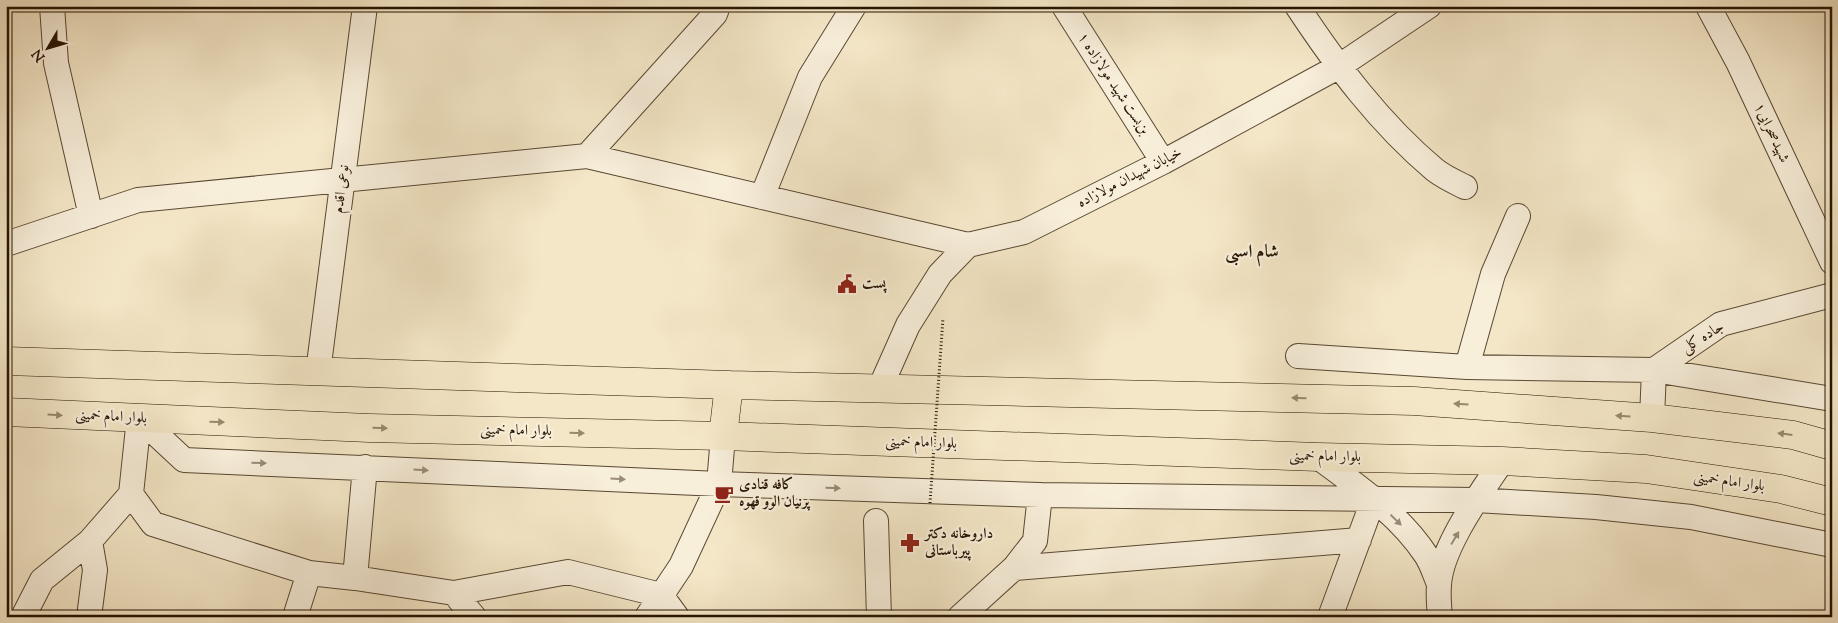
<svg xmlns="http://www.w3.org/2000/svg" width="1838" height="623" font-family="'Sorts Mill Goudy',Amiri,serif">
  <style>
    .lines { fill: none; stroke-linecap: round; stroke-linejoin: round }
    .street-casing { stroke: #594832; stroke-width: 26 }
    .highway-casing { stroke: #251300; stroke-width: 29 }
    .street { stroke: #f8efdb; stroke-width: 24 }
    .highway { stroke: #f4e7c7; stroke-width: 28 }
    .path-bridge { stroke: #251300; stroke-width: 3; stroke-dasharray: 1 2.5; stroke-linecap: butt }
    .oneway { fill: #97886d }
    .oneway2 { fill: #998c78 }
    .labels { text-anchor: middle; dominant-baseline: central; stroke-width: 4.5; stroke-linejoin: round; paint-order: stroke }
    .street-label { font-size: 15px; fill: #251300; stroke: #f8efdb }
    .poi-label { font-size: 15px; font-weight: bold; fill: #251300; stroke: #f8efdb; text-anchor: start }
    .quarter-label { font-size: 18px; font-weight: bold; fill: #251300; stroke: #f8efdb }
  </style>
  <rect width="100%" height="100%" fill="#f4e7c7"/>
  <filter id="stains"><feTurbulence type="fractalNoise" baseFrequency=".004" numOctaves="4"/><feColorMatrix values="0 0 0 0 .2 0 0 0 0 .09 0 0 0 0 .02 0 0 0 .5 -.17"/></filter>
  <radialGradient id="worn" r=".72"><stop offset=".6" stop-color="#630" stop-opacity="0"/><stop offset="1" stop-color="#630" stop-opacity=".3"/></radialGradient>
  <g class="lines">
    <g class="street-casing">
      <path id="street" d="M52 6 56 63 91 216
        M1064 6 1163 162
        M1297 6C1336 65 1380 124 1435 170 1444 177 1455 182 1465 187
        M1708 6 1738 62 1832 262
        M587 156 715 14 718 6
        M762 197 810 77 854 6
        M6 244 138 200 587 156 968 245
        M1298 356 1467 367 1654 370 1832 399
        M1467 367 1493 274 1518 216
        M318 372 365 6
        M880 388 908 325 940 274 968 245 1024 232 1163 162 1338 67 1429 6
        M139 418 184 460 719 484 1040 495 1476 500 1596 507 1691 517 1832 545
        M139 418 131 494 153 524 309 573
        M1652 418 1654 370 1721 324 1832 295
        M1318 457C1357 486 1399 514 1426 555 1432 564 1435 575 1439 584
        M876 521 879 617
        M1014 568 1359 540
        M355 578 454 593 474 617
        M454 593 568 572 661 595 677 617
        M23 617 42 580 90 541 131 494
        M89 617 95 570 90 541
        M295 617 309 573 355 578 365 467
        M647 617 681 566 719 484 723 436
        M960 617 1014 568 1035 541 1040 495
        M1330 617 1374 498
        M1440 617C1439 606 1438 596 1439 585 1441 547 1481 493 1502 461"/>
    </g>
    <g class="highway-casing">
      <path id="highway" d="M6 361 729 385 1414 401 1652 418 1793 435 1832 446
        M6 412 369 428 723 436 1318 457 1502 461 1646 469 1781 489 1832 502
        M723 436 729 385"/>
    </g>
    <use href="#street" class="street"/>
    <use href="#highway" class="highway"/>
    <path class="path-bridge" d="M930 503 943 318"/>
  </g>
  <defs><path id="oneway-solid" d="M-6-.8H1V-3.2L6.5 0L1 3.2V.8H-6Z" transform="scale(1.25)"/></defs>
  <g class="oneway">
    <use href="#oneway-solid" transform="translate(1299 398) rotate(-179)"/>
    <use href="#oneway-solid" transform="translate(1461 404) rotate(-176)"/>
    <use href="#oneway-solid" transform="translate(55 415) rotate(3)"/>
    <use href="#oneway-solid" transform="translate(1623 416) rotate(-176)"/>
    <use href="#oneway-solid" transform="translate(217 422) rotate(2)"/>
    <use href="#oneway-solid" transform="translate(380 428) rotate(1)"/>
    <use href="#oneway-solid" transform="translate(577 433) rotate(1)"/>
    <use href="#oneway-solid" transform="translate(1785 434) rotate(-173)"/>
  </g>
  <g class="oneway2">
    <use href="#oneway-solid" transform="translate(259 463) rotate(2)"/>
    <use href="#oneway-solid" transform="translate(421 470) rotate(3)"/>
    <use href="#oneway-solid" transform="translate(618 479) rotate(3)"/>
    <use href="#oneway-solid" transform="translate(833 488) rotate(2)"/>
    <use href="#oneway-solid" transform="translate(1396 520) rotate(44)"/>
    <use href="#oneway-solid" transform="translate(1455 538) rotate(-59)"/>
  </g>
  <defs>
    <g id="civic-bare" transform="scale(1.5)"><path d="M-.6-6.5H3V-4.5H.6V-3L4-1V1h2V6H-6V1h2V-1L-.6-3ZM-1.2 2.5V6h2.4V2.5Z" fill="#8f2418" stroke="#f8efdb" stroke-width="2.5" paint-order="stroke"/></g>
    <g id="cafe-bare" transform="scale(1.5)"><path d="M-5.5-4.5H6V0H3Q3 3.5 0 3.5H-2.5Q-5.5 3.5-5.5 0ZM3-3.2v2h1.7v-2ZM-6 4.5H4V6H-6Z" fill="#8f2418" stroke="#f8efdb" stroke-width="2.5" paint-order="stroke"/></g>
    <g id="pharmacy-bare" transform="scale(1.5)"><path d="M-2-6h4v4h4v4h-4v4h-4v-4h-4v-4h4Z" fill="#8f2418" stroke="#f8efdb" stroke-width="2.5" paint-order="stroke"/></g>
  </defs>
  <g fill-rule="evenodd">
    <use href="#civic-bare" x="847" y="284"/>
    <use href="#cafe-bare" x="724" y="494"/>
    <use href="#pharmacy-bare" x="910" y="543"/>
  </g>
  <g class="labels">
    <g class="street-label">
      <text transform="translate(1113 84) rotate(57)">بن‌بست شهید مولازاده ۱</text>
      <text transform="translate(1771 133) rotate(65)">شهیدصحرایی۱</text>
      <text transform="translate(1130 178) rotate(-27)">خیابان شهیدان مولازاده</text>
      <text transform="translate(342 189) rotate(-83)">نوعی اقدم</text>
      <text transform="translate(1703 338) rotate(-32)">جاده کلی</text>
      <text transform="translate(111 417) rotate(3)">بلوار امام خمینی</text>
      <text transform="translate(516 431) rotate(1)">بلوار امام خمینی</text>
      <text transform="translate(921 443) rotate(2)">بلوار امام خمینی</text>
      <text transform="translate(1325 457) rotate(1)">بلوار امام خمینی</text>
      <text transform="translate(1729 482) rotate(8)">بلوار امام خمینی</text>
    </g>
    <g class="poi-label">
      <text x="862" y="284">پست</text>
      <text x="739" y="485">کافه قنادی<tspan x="739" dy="17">پرنیان الوو قهوه</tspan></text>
      <text x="925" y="534">داروخانه دکتر<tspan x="925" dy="17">پیرباستانی</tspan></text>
    </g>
    <g class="quarter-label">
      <text x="1252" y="253">شام اسبی</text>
    </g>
  </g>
  <rect width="1838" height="623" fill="none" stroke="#f4e7c7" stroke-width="25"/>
  <rect x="8" y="8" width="1823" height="608" fill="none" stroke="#251300" stroke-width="2.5"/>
  <rect x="12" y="12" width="1813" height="598" fill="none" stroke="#251300"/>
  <g transform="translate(48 48) rotate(232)" stroke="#f8efdb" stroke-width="4" paint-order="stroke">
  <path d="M0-4L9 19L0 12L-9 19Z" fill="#251300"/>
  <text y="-8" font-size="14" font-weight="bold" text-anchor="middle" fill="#251300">N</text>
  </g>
  <rect width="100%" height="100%" filter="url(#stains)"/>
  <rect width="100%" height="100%" fill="url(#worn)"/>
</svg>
